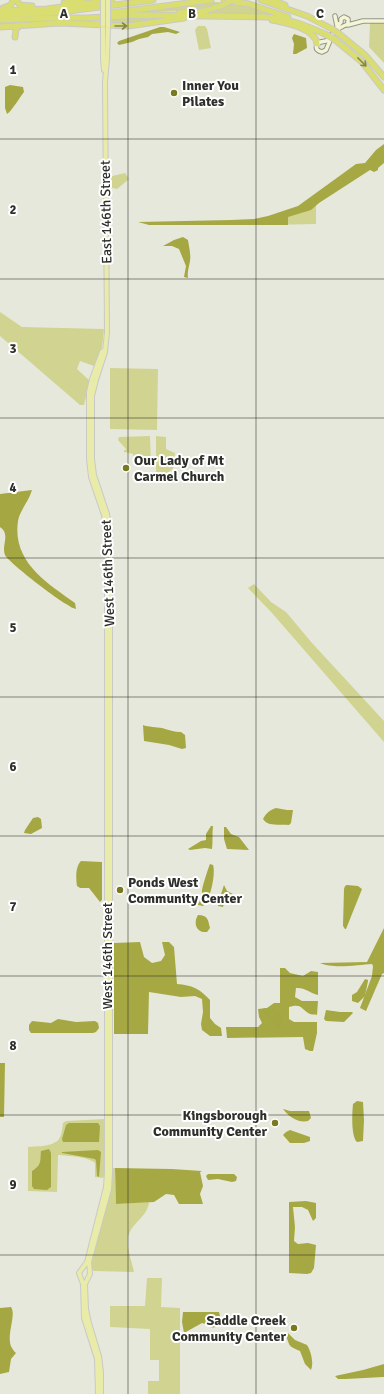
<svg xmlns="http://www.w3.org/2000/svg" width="384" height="1394" font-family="Signika,sans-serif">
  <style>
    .green { fill: #d0d490 }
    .forest { fill: #a6a943 }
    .water { fill: #a5a742 }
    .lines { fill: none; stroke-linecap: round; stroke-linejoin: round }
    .secondary-casing { stroke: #95968b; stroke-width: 5.5 }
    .primary-casing { stroke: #c9c9c8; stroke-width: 6 }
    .motorway-casing { stroke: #c9c9c8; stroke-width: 7 }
    .secondary { stroke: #f4f5d4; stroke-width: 3.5 }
    .primary { stroke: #e9eba9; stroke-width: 4 }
    .motorway { stroke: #dade70; stroke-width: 5 }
    .primary-bridge-casing { stroke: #c9c9c8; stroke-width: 6; stroke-linecap: butt }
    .motorway-bridge-casing { stroke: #c9c9c8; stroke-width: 7; stroke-linecap: butt }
    .primary-bridge { stroke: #e9eba9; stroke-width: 4 }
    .motorway-bridge { stroke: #dade70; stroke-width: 5 }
    .oneway { stroke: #84864d }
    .grid { fill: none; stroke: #2e2e2a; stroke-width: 1; stroke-opacity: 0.55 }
    .poi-dot { fill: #787921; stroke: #fff; stroke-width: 1.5 }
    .labels { text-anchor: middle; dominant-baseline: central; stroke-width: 4; stroke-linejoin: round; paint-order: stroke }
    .poi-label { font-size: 14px; font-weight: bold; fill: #2e2e2a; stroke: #fff; text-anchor: start }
    .street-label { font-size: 14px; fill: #2e2e2a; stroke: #fff }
    .grid-label { font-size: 13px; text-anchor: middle; font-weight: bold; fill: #2e2e2a; stroke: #fff; stroke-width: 4; stroke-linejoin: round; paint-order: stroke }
  </style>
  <rect width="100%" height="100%" fill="#e7e8dc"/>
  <path class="green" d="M210 2C233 2 253 7 274 15L273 17 180 15 200 13 210 7 185 11 127 13Z
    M173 17V19L130 25 114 24 111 21V18Z
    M370 23H384V63L369 47Z
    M198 26H205L207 29 211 48 199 50 195 30Z
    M125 173 129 179 117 189 109 187 108 177Z
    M316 201V224L266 225 272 222Z
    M0 312 22 327 104 329 102 347 94 366 80 361 77 369 90 381 84 405H80L0 336Z
    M110 368 158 369 157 430 110 429Z
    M150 436 151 464 150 465 136 456 135 457 133 456V454L124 452V450H126V449L118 440 119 437Z
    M156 436 166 437V449L175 453 173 469 167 473 166 475H156Z
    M254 584 271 602 286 612 312 643 384 721V742L272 613 248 588Z
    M105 1119V1175L103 1178 95 1177V1163C87 1156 68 1156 58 1155L57 1192 28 1191V1147C37 1146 53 1147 59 1139 62 1135 62 1128 63 1123L66 1121Z
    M113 1168H115L116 1204 149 1202C148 1218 128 1224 128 1240 127 1250 132 1262 134 1272L94 1271 91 1269V1262Z
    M147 1278H162L161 1307 180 1308V1394H148V1381H159V1360H150V1329L110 1327V1306H145Z"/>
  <path class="forest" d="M384 144V163L378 168V170L374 172 370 170 319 203 311 210 288 217V225H149L138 222 231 220 254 219 268 216 298 206 356 164 365 163 376 150Z
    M384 928V973L382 974 366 1011 360 1008 372 976 373 966 372 964C358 965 332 969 320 963L367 962Z
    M140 942 144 957 152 963 161 961 165 955 162 942H169L174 947 177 984C192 985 200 989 210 1000V1018L215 1024 221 1028 222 1036H210L202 1030 201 1024 203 1012 202 999 195 996 181 997 149 992 148 1034H114V943Z
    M280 968H285L290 973 303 976 311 971 318 972V995C310 993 304 987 296 988L295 997 302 1001H318L317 1015C315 1014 313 1015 310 1014 301 1010 303 1003 289 1007V1019L294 1022H317V1033L313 1051H310L305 1049 303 1037 227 1038 226 1027H258L262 1023 259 1017 258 1009 267 1008 274 1003H280Z
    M0 1063H5L4 1117H0Z
    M115 1168 172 1169 202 1171 200 1172 203 1186 200 1194 203 1204H179L174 1195 166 1194 154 1202 116 1204Z
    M306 1201 316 1203V1218L313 1221 308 1210 302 1207H293L295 1227 294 1241 298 1244 308 1243 316 1245 314 1268 311 1273 307 1274 289 1273V1202Z"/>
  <path class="water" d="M160 27H164L180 32 176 34 168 32 152 34 148 37 139 39 132 42 119 45 117 43 119 41Z
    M294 34 306 38 307 48 296 54H293L294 44 292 38Z
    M10 85 23 87 24 92C20 97 11 112 7 114L5 108V87Z
    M183 237 188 240C189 247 191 254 190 261 189 267 187 272 188 278L184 277 186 266 179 249 172 246H163L174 240Z
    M32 490C29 501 20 510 18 521 12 562 47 583 75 603L76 609C73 608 70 607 68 605 59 601 8 562 5 555 1 545 11 535 0 527V494Z
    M143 725C148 727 157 727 162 728 169 730 174 732 181 732L185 735 186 748 182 749 169 745 144 741Z
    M276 808 287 810H293L291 823 289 825C280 824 268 827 263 819 266 813 270 810 276 808Z
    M38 817 41 819 42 828 31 834 24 833 25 830 33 818Z
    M211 826H213C212 834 213 841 212 849L205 848 190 850 188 849 201 841 206 840V834Z
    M224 827H226L231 834 239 837 249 850 227 849 224 839Z
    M81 861 102 862V900L100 902 89 888H80L77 886C76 879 75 867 81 861Z
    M210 864 213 865C216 873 210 902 203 906L198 905V903L203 898C202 896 202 894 202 892 201 890 209 866 210 864Z
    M224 885 227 891 235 895 237 897 232 903 228 900 225 901 223 907 218 906V903Z
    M347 885 358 886 362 889 346 929H345L343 926 344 889 345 886Z
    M198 915C208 915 208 920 210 928L207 932C196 933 193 923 198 915Z
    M365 979 368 980V981L365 996 358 1003 352 1001V995L357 992Z
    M266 1008 272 1018 275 1015 272 1009 282 1014V1026L280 1029 278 1028C274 1021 265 1017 262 1009Z
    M326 1010 340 1012H352L353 1013 344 1022 326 1021 324 1019Z
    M58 1019 76 1022 95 1021 98 1023 99 1028 96 1032 93 1033H31L29 1030V1025L32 1021 51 1023Z
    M357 1101 363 1102 364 1120 363 1141 357 1142C351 1137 352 1113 353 1104Z
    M283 1109 290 1111H309L311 1118 308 1121C298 1123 289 1117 283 1109Z
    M69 1123H98L100 1126 99 1142H63L62 1139 66 1125Z
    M290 1130 310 1137V1141L304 1143H290L283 1135 286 1132Z
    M49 1149 51 1153V1187L47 1190 34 1189 32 1186V1171C42 1165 40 1161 41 1151Z
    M98 1150 101 1152 99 1177 97 1176 96 1161 95 1159 62 1153V1152Z
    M208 1174H234L237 1177 236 1181 232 1182 218 1179 208 1180 206 1176Z
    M11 1307C17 1315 5 1337 12 1348 13 1350 14 1351 16 1353L11 1359 9 1372 0 1374V1308Z
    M183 1312H219L220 1316 216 1327C210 1329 207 1324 202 1323L184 1333 182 1322Z
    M288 1333 295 1340 307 1345C311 1351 314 1363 311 1370L305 1364 300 1351C286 1345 291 1346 285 1334Z
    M384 1364V1377H383L346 1379H338L335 1376 363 1370Z"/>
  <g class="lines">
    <g class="secondary-casing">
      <path id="secondary" d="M335 16 337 26
        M344 17 348 19V24C331 31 333 35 326 50L322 52C318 51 315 49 317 45 319 41 322 42 326 41 332 37 336 27 341 22V19Z
        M348 25 363 21H384"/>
    </g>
    <g class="primary-casing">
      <path id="primary" d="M103 25V59L104 70
        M98 1394 97 1359 84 1318 83 1284 79 1273 87 1262 106 1187 107 1172V533L104 515 91 477 89 459V392L92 379 102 352 105 350
        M101 1394V1372L99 1356 89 1323 86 1309 85 1284 90 1274 89 1262 109 1189 110 1173V533L107 514 94 475 92 459V396L96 380 105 352 107 332 105 82 107 59 108 26"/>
    </g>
    <g class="motorway-casing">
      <path id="motorway" d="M16 0 20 5 32 6
        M224 0 249 4 288 17
        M261 0 307 16 332 29
        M272 0 285 5
        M64 3 83 0
        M3 8 11 5 13 0
        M0 11 47 9 112 0
        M111 13 211 0
        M179 13 205 11 223 5
        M0 15 61 12 153 0
        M46 18H86L140 15 266 17C288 18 307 26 327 35
        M0 20 49 18
        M272 20C286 23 315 28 317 44
        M0 27 60 23 128 26 184 18
        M338 33 365 55 384 77
        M15 37 16 29 21 25
        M334 39 362 62 384 90"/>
    </g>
    <use href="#secondary" class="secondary"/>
    <use href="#primary" class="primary"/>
    <use href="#motorway" class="motorway"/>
    <g class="primary-bridge-casing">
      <path id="primary-bridge" d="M108 0V26
        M103 25V0"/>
    </g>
    <g class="motorway-bridge-casing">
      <path id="motorway-bridge" d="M223 5 232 0
        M332 29 338 33
        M327 35 334 39"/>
    </g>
    <use href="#primary-bridge" class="primary-bridge"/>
    <use href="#motorway-bridge" class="motorway-bridge"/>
  </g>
  <defs><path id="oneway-shaft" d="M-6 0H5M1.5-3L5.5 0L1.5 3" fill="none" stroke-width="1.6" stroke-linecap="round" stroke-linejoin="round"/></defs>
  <g class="oneway">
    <use href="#oneway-shaft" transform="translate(121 26)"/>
    <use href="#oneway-shaft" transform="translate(362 62) rotate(45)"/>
  </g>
  <path class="grid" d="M128 0V1394M256 0V1394M0 139H384M0 279H384M0 418H384M0 558H384M0 697H384M0 836H384M0 976H384M0 1115H384M0 1255H384"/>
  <g class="poi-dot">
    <circle cx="174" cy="93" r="4"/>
    <circle cx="126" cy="468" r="4"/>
    <circle cx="120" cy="890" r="4"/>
    <circle cx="275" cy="1123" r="4"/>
    <circle cx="294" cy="1328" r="4"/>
  </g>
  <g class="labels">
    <g class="poi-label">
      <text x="182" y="85">Inner You<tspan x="182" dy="16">Pilates</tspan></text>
      <text x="134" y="460">Our Lady of Mt<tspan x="134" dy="16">Carmel Church</tspan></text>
      <text x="128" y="882">Ponds West<tspan x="128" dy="16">Community Center</tspan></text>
      <text x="267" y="1115" text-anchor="end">Kingsborough<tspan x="267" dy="16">Community Center</tspan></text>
      <text x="286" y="1320" text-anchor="end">Saddle Creek<tspan x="286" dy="16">Community Center</tspan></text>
    </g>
    <g class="street-label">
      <text transform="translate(106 212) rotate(-91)">East 146th Street</text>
      <text transform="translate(108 573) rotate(-92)">West 146th Street</text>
      <text transform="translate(107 956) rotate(-90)">West 146th Street</text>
    </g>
  </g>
  <g class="grid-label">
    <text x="64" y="18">A</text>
    <text x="192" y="18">B</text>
    <text x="320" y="18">C</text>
    <text x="13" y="74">1</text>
    <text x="13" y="214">2</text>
    <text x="13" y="353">3</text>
    <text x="13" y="492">4</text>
    <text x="13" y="632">5</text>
    <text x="13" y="771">6</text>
    <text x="13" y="911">7</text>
    <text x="13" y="1050">8</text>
    <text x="13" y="1189">9</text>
  </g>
</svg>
